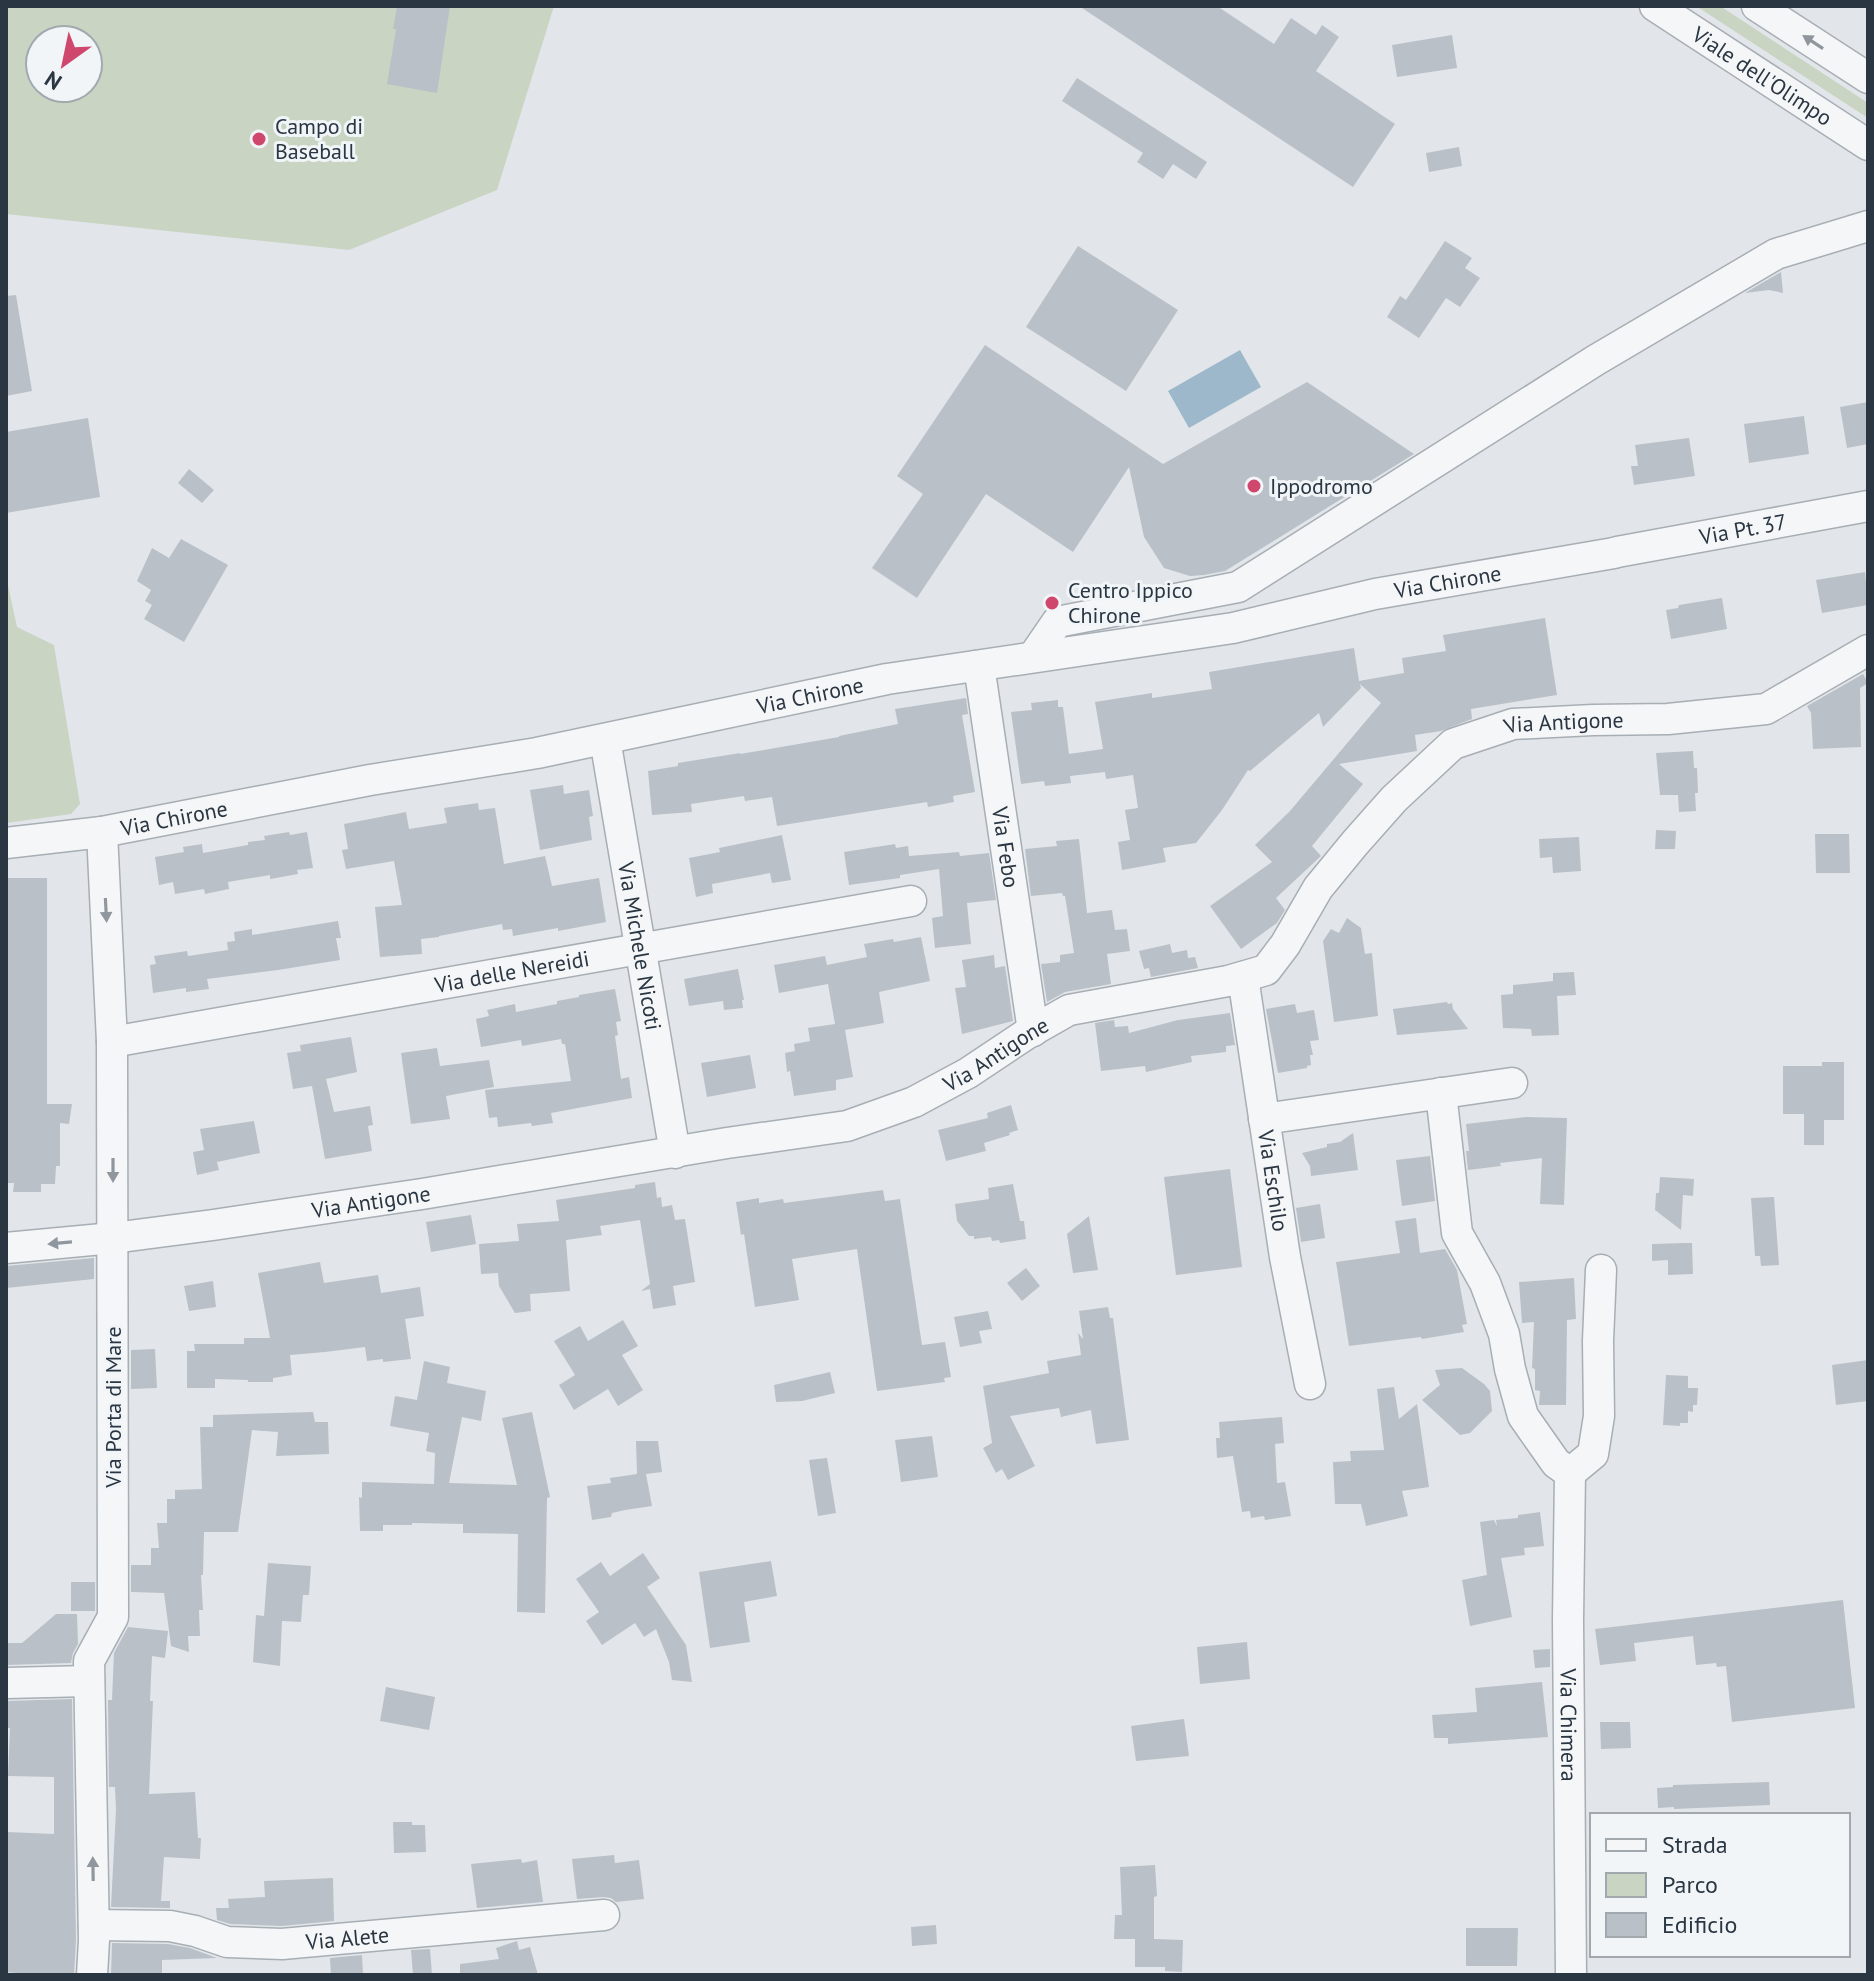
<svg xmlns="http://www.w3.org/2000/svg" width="1874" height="1981" font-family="'PT Sans',sans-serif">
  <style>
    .green { fill: #c9d4c3; fill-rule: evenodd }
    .water { fill: #9db8ca }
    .building { fill: #b9c0c7 }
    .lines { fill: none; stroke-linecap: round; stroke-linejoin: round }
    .minor-casing { stroke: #a7aeb4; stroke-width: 33 }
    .minor { stroke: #f5f6f8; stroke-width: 30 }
    .oneway { fill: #90969d }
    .poi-dot { fill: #cf476c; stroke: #f1f5f8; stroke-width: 3 }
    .labels { text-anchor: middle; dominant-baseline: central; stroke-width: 6; stroke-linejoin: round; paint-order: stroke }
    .street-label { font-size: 22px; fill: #2a3642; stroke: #f1f5f8 }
    .poi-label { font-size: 22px; fill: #2a3642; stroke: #f1f5f8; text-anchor: start }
  </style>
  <rect width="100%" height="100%" fill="#e2e6ea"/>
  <path class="green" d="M6 6H554L497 190 349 250 6 214ZM40 40H88V88H40Z
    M1696 6H1720L1868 103V118Z
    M6 576 17 627 54 645 80 804 71 814 6 823Z"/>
  <path class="water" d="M1240 350 1261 387 1189 428 1168 391Z"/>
  <path class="building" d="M397 6H450L437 93 387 84 396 29H393Z
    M1079 6H1217L1274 44 1291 18 1316 35 1322 25 1339 37 1316 71 1395 124 1353 187Z
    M1452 35 1457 68 1397 77 1392 45Z
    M1077 78 1207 162 1196 179 1173 164 1163 179 1137 162 1143 153 1062 101Z
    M1459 147 1462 166 1429 172 1426 153Z
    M1445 241 1472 258 1465 268 1480 278 1460 307 1446 298 1419 338 1387 317 1400 296 1406 300Z
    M1078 246 1178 310 1126 391 1026 327Z
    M1781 272 1783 293 1769 290 1745 293Z
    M16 295 32 391 6 396V296Z
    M985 345 1163 464 1307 382 1414 454 1225 571 1204 575 1190 576 1164 568 1144 537 1129 467 1073 552 986 494 917 598 872 568 923 494 897 476Z
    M1868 402V444L1847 448 1840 407Z
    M1804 416 1809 454 1749 463 1744 424Z
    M88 418 100 497 6 513V432Z
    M1689 438 1695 476 1634 485 1631 466H1638L1635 445Z
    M189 469 214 490 202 503 178 483Z
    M181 539 228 565 184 642 144 619 152 605 145 601 151 590 137 581 152 548 169 558Z
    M1865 572 1868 605 1822 613 1816 580Z
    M1722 598 1727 629 1671 639 1666 610 1678 608 1679 605Z
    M1545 618 1557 695 1471 709 1472 719 1441 731 1415 735 1417 751 1339 764 1363 784 1312 846 1321 856 1276 898 1285 910 1277 923 1241 949 1210 906 1272 862 1255 845 1290 811 1381 703 1360 684 1361 688 1323 727 1319 713 1250 771 1248 770 1222 810 1196 843 1163 848 1166 862 1122 870 1118 842 1130 840 1125 810 1138 808 1133 775 1106 779 1105 772 1070 776 1071 783 1045 786 1044 781 1021 784 1011 712 1032 710 1031 703 1058 700V707H1063L1069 754 1103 749 1095 702 1152 693V698L1212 689 1209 672 1354 648 1359 681 1404 673 1402 658 1446 651 1443 635Z
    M1863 674 1868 683 1860 688 1861 747 1813 749 1811 713 1807 706Z
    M966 698 968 714 962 715 975 792 953 796 954 802 928 807 927 802 777 826 772 797 745 801 744 796 691 804 692 812 652 815 648 771 678 766V763L740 753V754L839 737V736L898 724 895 709Z
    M1693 751 1694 768H1697L1698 793H1695L1696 811 1679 812 1678 795H1660L1656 753Z
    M563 785 564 794 589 790 593 816 589 817 592 840 540 850 530 790Z
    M478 803 479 810 495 808 504 864 545 856 552 886 599 878 606 922 558 931V928L513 936 512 929 503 930 502 924 439 936V937L421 939 422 954 380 957 375 907 402 905 394 861 346 869 342 850 348 849 344 824 406 812 409 829 447 823 444 808Z
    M1656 830 1676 831 1675 849H1655Z
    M289 832 290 835 307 832 313 868 297 870 298 874 270 879V875L228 882 229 889 205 894 204 889 175 894 173 882 159 885 155 857 184 852 183 847 202 844 203 853 248 845V842L265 840 264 836Z
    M1815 834H1849L1850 873H1816Z
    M782 835 791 880 772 883 770 873 712 884 713 893 696 897 689 858 720 852 719 848Z
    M1579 837 1581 871 1553 873 1552 857 1540 858 1539 839Z
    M1079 839 1087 913 1112 910 1115 930 1127 929 1130 951 1107 954 1111 984 1065 992 1047 1002 1041 964 1060 962V955L1074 953 1065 896H1063L1062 893 1031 896 1025 849 1057 846 1056 841Z
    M895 844 896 848 908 846 909 856 959 852 960 856 989 853 996 900 967 903 971 944 935 948 932 918 943 916 939 869 900 875V878L849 885 844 852Z
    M6 878H47V1104H72L69 1124 60 1123V1166H56L55 1184H41V1192H13L14 1183H7Z
    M1347 918 1361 928 1365 954 1372 953 1378 1016 1334 1022 1323 941 1331 929 1339 933Z
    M338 921 341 938H336L340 960 278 970 207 979 209 989 186 992V988L153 993 150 965 156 964 154 956 187 951 188 956 228 950 227 942 235 941 234 932 252 929V935Z
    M921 937 930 981 879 992 884 1023 845 1030 853 1077 836 1080V1090L794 1096 790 1071 787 1072 785 1053 795 1051 794 1044 810 1041 808 1028 835 1024 828 984 779 993 774 965 825 956 827 965 867 957 864 944 893 939 894 942Z
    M1170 944 1172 953 1187 950 1188 958 1195 957 1198 968 1151 977 1149 968 1144 969 1139 951Z
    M994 955 995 968 1005 966 1013 1021 962 1034 955 988 966 987 962 960Z
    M738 969 744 1000H742L743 1008 724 1010 723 1001 689 1006 684 979Z
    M1574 972 1576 995 1557 996 1559 1035 1532 1036 1531 1029 1503 1028 1501 995 1513 994V985L1553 981V973Z
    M615 989 621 1021 616 1022 618 1035 615 1036 621 1079 629 1077 632 1098 551 1113 553 1123 532 1126 531 1123 498 1127 497 1117 489 1118 485 1090 571 1081 565 1044H562L561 1039 522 1046 521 1040 481 1047 476 1019 489 1016 487 1010 515 1004 516 1012 557 1004V1001L579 997V995Z
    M1447 1002 1448 1004 1452 1003 1453 1009 1468 1029 1397 1035 1393 1009Z
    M1295 1004 1297 1013 1314 1010 1319 1040 1310 1041 1313 1055H1310L1311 1065 1307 1066V1068L1278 1073 1266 1009Z
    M1230 1013 1235 1045 1226 1046V1052L1191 1056 1192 1062 1146 1072 1145 1066 1101 1071 1095 1023 1114 1020 1115 1027 1128 1026 1129 1033 1178 1020Z
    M351 1037 357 1072 326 1079 334 1112 370 1106 373 1125 368 1126 372 1151 325 1159 312 1086 293 1089 287 1053 301 1051 300 1045Z
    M437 1048 440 1066 489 1060 494 1087 446 1096 450 1119 411 1124 401 1053Z
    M750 1055 756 1088 707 1097 701 1063Z
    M1822 1062H1844V1120H1824V1145H1804V1114H1783V1066H1822Z
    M1011 1105 1018 1130 1009 1133 1010 1135 984 1143 986 1151 946 1161 938 1130 988 1118 987 1113Z
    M1526 1117 1567 1118 1564 1205 1540 1204 1542 1158 1500 1163 1501 1166 1468 1170 1466 1151H1469L1466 1124Z
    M254 1121 260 1153 217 1162 219 1170 197 1175 193 1152 204 1150 200 1129Z
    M1353 1133 1358 1170 1311 1176 1310 1166 1302 1153 1327 1147V1144L1340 1142Z
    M1430 1156 1435 1201 1402 1206 1396 1160Z
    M1230 1169 1242 1267 1176 1275 1164 1177Z
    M1660 1177 1694 1179 1693 1196 1683 1195 1681 1230 1655 1210 1656 1193H1659Z
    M655 1182 657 1198 661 1197 662 1207 672 1205 675 1220 685 1219 695 1282 673 1286 676 1305 653 1309 650 1289 641 1291 650 1284 640 1220 600 1226 602 1235 566 1240 570 1291 530 1294 531 1311 515 1313 499 1286 498 1273 481 1274 479 1244 519 1241 517 1224 559 1221 556 1200 635 1188V1185Z
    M1013 1184 1020 1221H1024L1026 1239 1000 1243 999 1240 992 1241 991 1237 974 1239V1236H969L957 1221 955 1204 989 1199 988 1188Z
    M883 1190 885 1201 900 1199 922 1345 945 1342 951 1377 944 1378 945 1382 877 1391 857 1249 792 1259 799 1300 755 1307 744 1234 741 1235 736 1202 759 1198V1203L783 1199 784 1203Z
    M1774 1197 1779 1265 1761 1266 1760 1256H1755L1751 1198Z
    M1320 1204 1325 1238 1301 1242 1296 1208Z
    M471 1215 476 1244 431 1252 426 1222Z
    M1089 1216 1098 1270 1073 1273 1067 1234Z
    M1416 1218 1420 1253 1445 1249 1457 1270 1467 1324 1462 1325 1464 1332 1422 1339 1421 1337 1349 1346 1336 1262 1400 1253 1395 1221Z
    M1684 1243H1692L1693 1274 1668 1275V1260L1652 1261V1244Z
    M94 1258V1279L6 1288V1266Z
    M320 1262 324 1283 378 1275 381 1293 420 1287 424 1316 405 1319 411 1359 383 1362V1359L367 1361 365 1347 325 1352 290 1355 292 1375 273 1378V1382H248V1380L215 1379V1388H187V1351H195L194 1344H244V1338H270L258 1273Z
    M1026 1268 1040 1286 1022 1301 1007 1283Z
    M1574 1278 1576 1319 1567 1320 1566 1405H1539L1540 1391 1535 1390V1369L1532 1368 1534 1322 1522 1323 1519 1282Z
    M213 1281 216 1307 189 1311 184 1286Z
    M1108 1307 1110 1318H1113L1129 1440 1096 1444 1091 1410 1061 1417 1059 1408 1010 1416 1035 1466 1008 1480 1002 1469 996 1473 983 1448 992 1443 983 1386 1049 1373 1047 1361 1081 1355 1078 1333 1083 1339 1079 1311Z
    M988 1311 992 1329 979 1331 982 1343 960 1347 954 1317Z
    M623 1320 638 1346 622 1355 643 1390 618 1406 608 1389 574 1410 559 1385 575 1375 554 1341 580 1326 588 1341Z
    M155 1349 157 1388 131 1389V1350Z
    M1868 1360V1401L1836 1405 1832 1365Z
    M424 1361 450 1367 447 1383 486 1391 481 1421 462 1417 449 1483 517 1485 502 1418 532 1412 550 1497 547 1498 545 1613 517 1612 518 1534 463 1533V1524L412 1523V1525H383V1531H360L359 1497 362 1498V1482L434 1484 435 1453 426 1451 429 1433 390 1426 395 1396 417 1400Z
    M1462 1368 1484 1384 1490 1391 1492 1411 1470 1433 1460 1435 1422 1400 1440 1385 1435 1370Z
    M830 1372 835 1393 802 1401 776 1402 774 1385Z
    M1666 1375 1688 1376V1388H1698L1697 1405H1693V1412L1688 1411V1423H1680V1426L1663 1425Z
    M1394 1387 1399 1419 1417 1404 1429 1487 1402 1491 1408 1516 1366 1526 1361 1504H1335L1333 1462 1351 1461 1350 1451 1384 1450 1377 1389Z
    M313 1412 315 1422H328L329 1454 276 1456 278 1432 252 1430 238 1532H204L203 1575H201L203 1610H199L200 1636H188L189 1652 171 1646 164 1593 131 1592V1565H151V1548H159L157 1523H167V1499H175V1490L202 1489 200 1427H213V1415Z
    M1282 1417 1284 1443 1275 1444 1277 1483 1285 1482 1291 1516 1265 1520 1264 1516 1251 1518 1250 1511 1242 1512 1233 1456 1217 1458 1216 1438H1220L1219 1422Z
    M932 1436 938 1477 901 1482 895 1440Z
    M636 1441H658L662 1472 646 1474 652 1506 625 1510 612 1513 611 1517 592 1520 587 1486 611 1483 610 1478 637 1474Z
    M827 1458 836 1513 818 1516 809 1460Z
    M1540 1512 1544 1546 1524 1548 1525 1555 1501 1558 1512 1617 1470 1626 1462 1580 1487 1575 1480 1522 1494 1520 1497 1526 1496 1520 1518 1518V1515Z
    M643 1553 660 1578 647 1587 686 1645 692 1682 672 1680 669 1662 656 1629 644 1637 635 1623 602 1645 586 1621 599 1612 576 1579 601 1562 610 1576Z
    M771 1561 777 1596 744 1602 750 1642 710 1648 699 1572Z
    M268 1563 311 1566 309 1595H303L301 1622 282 1621 280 1666 253 1662 256 1615 264 1616Z
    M71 1582H95V1611H71Z
    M1843 1600 1855 1708 1732 1722 1726 1666 1717 1667 1716 1663 1696 1665 1693 1636 1634 1643 1636 1661 1600 1665 1595 1629Z
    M56 1614H77L78 1644 73 1653 71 1663 6 1665V1643H22Z
    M128 1627 168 1631 165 1658 152 1656 150 1701H153L149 1794 195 1792 198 1838H201L200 1859 164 1857 161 1901H170V1908L111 1907 116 1810 115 1787H109L108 1700H112L114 1653Z
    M1247 1642 1250 1679 1200 1684 1197 1647Z
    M1550 1649V1667L1535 1668 1533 1650Z
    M1542 1682 1548 1737 1448 1744V1738H1434L1432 1715 1477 1712 1475 1688Z
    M386 1687 435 1697 429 1730 380 1721Z
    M72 1699 76 1940 74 1975H39L6 1972 8 1832 54 1834V1777L8 1776 10 1728H6V1701Z
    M1184 1719 1189 1756 1136 1761 1131 1726Z
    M1600 1722H1630L1631 1748 1601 1749Z
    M1769 1782 1770 1805 1674 1809V1807L1658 1808 1657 1788 1673 1787V1785Z
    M393 1822H412V1825H425L426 1852 394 1853Z
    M614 1855 615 1863 639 1860 644 1899 616 1902 611 1898 603 1897 577 1899 572 1859Z
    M521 1859 522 1863 537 1860 543 1902 477 1908 471 1864Z
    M1155 1865 1157 1896 1154 1897V1939L1183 1940 1182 1972 1165 1971V1967H1135V1939H1114L1115 1915H1122L1120 1867Z
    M333 1878 334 1921 282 1926 230 1924 217 1920 216 1908H229L228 1899 265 1897 264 1881Z
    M936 1925 937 1944 912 1946 911 1927Z
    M1466 1928H1518L1517 1966H1466Z
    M517 1941 519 1950 530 1947 538 1975H460V1964L499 1959 496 1948Z
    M112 1943 168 1944 190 1948 217 1958 162 1960V1975H111Z
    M430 1949 432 1975H413L411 1950Z
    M362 1955 363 1975H331L330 1958Z"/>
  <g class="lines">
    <g class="minor-casing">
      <g id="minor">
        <path id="s1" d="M1655 6 1868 145"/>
        <path d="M1757 6 1868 78"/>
        <path id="s2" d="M1617 552 1868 506"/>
        <path d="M1033 657 1057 622 1238 587 1596 360 1776 254 1868 226"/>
        <path id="s3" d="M976 666 981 679 1033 1031"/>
        <path id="s4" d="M605 739 675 1153"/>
        <path id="s5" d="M6 843 102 832 370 780 537 753 887 679 1233 628 1375 594 1614 553"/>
        <path id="s6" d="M1243 977 1285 1257 1310 1384"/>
        <path id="s7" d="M112 1042 911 901"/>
        <path d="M1441 1093 1457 1233 1485 1283 1504 1334 1510 1369 1523 1416 1556 1463 1570 1473"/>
        <path d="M1264 1119 1512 1083"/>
        <path id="s8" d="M6 1248 113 1238 213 1225 422 1194 727 1143 847 1126 914 1102 968 1073 1025 1035 1069 1010 1228 981 1266 970 1285 945 1318 888 1355 843 1394 799 1453 744 1513 724 1593 720 1668 719 1766 709 1868 650"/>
        <path id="s9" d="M1570 1473 1568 1620 1571 1975"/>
        <path d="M1570 1473 1593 1454 1599 1416 1598 1341 1601 1270"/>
        <path d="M6 1683 89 1681"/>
        <path id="s10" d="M94 1925 170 1926 195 1931 227 1942 282 1944 604 1915"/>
        <path d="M92 1975 94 1940 89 1661 113 1617 112 1042 102 832"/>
      </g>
    </g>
    <use href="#minor" class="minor"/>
  </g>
  <defs><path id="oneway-solid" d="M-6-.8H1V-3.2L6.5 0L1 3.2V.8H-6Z" transform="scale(2)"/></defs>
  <g class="oneway">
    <use href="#oneway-solid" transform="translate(1813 42) rotate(-147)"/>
    <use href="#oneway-solid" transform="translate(106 910) rotate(87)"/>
    <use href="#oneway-solid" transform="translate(113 1170) rotate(90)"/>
    <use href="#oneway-solid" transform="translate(60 1243) rotate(175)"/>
    <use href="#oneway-solid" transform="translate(93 1869) rotate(-91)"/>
  </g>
  <g class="poi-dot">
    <circle cx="259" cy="139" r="8"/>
    <circle cx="1254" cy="486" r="8"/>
    <circle cx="1052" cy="603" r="8"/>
  </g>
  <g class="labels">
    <g class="street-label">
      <text stroke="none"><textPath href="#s1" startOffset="128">Viale dell'Olimpo</textPath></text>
      <text stroke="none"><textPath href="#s2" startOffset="128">Via Pt. 37</textPath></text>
      <text stroke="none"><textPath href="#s5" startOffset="1466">Via Chirone</textPath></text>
      <text stroke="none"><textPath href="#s5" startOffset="818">Via Chirone</textPath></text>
      <text stroke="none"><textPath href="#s8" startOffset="1712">Via Antigone</textPath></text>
      <text stroke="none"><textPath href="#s5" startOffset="170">Via Chirone</textPath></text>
      <text stroke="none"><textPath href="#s3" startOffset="184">Via Febo</textPath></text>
      <text stroke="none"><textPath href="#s4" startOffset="210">Via Michele Nicoti</textPath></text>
      <text stroke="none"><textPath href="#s7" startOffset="406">Via delle Nereidi</textPath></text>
      <text stroke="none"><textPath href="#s8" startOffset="1016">Via Antigone</textPath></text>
      <text stroke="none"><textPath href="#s6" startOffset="206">Via Eschilo</textPath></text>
      <text stroke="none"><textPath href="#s8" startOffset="368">Via Antigone</textPath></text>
      <text transform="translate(113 1407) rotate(-90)">Via Porta di Mare</text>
      <text stroke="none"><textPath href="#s9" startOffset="252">Via Chimera</textPath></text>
      <text stroke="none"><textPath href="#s10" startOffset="256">Via Alete</textPath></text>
    </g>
    <g class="poi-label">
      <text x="275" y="126">Campo di<tspan x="275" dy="25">Baseball</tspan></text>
      <text x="1270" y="486">Ippodromo</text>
      <text x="1068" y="590">Centro Ippico<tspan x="1068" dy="25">Chirone</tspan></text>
    </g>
  </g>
  <rect width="1874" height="1981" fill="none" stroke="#2a3642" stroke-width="16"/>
  <rect x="1590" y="1813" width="260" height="144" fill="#f1f5f8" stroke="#a1a9af" stroke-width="2"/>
  <rect x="1606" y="1839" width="40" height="12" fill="#f5f6f8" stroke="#a1a9af" stroke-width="2"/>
  <text x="1662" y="1853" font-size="24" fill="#2a3642">Strada</text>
  <rect x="1606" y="1873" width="40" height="24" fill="#c9d4c3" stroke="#a1a9af" stroke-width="2"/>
  <text x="1662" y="1893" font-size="24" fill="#2a3642">Parco</text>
  <rect x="1606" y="1913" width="40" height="24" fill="#b9c0c7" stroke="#a1a9af" stroke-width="2"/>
  <text x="1662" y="1933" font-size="24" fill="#2a3642">Edificio</text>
  <g transform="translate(64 64) rotate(213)"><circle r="38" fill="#f1f5f8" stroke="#a1a9af" stroke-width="2"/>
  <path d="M0-6L14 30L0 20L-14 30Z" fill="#cf476c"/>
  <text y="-12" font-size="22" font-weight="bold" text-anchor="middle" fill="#2a3642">N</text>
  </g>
</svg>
